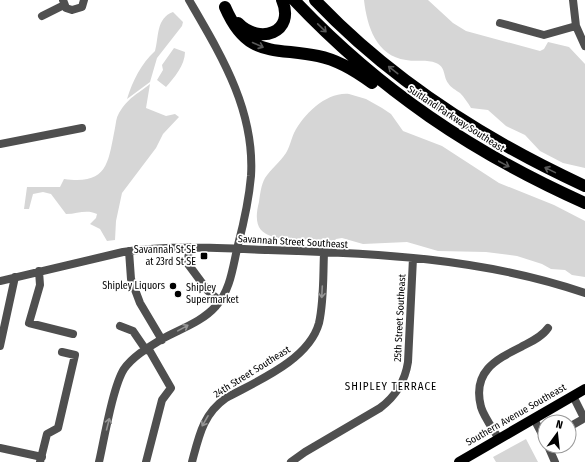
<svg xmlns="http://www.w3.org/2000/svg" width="585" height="462" font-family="'Fira Sans Condensed',sans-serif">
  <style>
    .green { fill: #d6d6d6 }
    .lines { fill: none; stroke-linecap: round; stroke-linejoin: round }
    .minor { stroke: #4f4f4f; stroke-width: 8 }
    .major { stroke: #000; stroke-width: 10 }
    .highway { stroke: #000; stroke-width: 12 }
    .oneway { stroke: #595959 }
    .oneway2 { stroke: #959595 }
    .poi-dot { fill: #000; stroke: #fff; stroke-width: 1.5 }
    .labels { text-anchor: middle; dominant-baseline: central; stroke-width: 3.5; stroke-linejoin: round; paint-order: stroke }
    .street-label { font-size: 10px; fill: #000; stroke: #fff }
    .poi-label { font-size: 10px; fill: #000; stroke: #fff; text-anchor: end }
    .neighbourhood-label { font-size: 11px; letter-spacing: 1px; fill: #000; stroke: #fff }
  </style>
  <rect width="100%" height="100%" fill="#fff"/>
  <path class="green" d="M364 0H428L453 23 466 31 540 51 544 49 548 42 569 47 585 64V168L563 163 540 151 525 135 506 126 488 110 471 108C468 103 464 97 460 93 456 90 451 88 448 83 443 76 446 67 436 63 427 59 416 62 406 60 376 56 367 26 364 0Z
    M173 12 183 22 182 26 157 58 150 82 127 99C133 80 141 64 155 51 159 37 156 18 173 12Z
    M174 48 185 52C185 65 174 78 166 87L157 80 163 70 162 65Z
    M150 84 146 108 166 116 175 114 179 117 163 134 156 148 122 193 116 221 115 240 107 241 100 229 90 224 96 218 97 214C86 209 78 214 66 214L51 194 43 192 33 194 29 209H24L27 187H60L64 179C108 185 108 163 115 128 116 123 116 118 119 113 129 97 136 95 150 84Z
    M349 94 366 99 382 108 391 114 403 131 442 146 499 183 554 205 585 221V277L572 275 565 270 551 269 542 264 517 256 486 252 438 251 407 242 363 244 342 238 336 239 333 243C322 244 313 242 302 241 275 237 249 240 259 202 260 195 261 185 265 178 271 169 280 162 286 153 290 146 291 140 294 133 304 114 326 92 349 94Z
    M526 439 538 462H496L493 457Z"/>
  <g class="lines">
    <path class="minor" d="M63 0 66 8 72 10 82 7 84 0
      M573 0 576 26 585 46
      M42 16 64 5
      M500 23 544 35 576 26
      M0 144 82 128
      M189 247 188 264 208 291 220 301
      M129 251 131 279 140 303 162 340
      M39 271 40 285 29 323 73 334
      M0 281 123 252C171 245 219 248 268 250 375 253 483 258 585 293
      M120 326 133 331 146 350
      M0 346 15 277
      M573 396 584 418
      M534 419 545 440
      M569 427 585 418
      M499 439C493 429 484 417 481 407 472 372 495 360 521 347 530 342 542 337 548 328
      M548 446 555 462
      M0 448 42 457
      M40 462 47 434 58 428 75 355 62 352
      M99 462C104 440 113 386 124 369 133 356 149 347 162 339 180 329 202 322 216 306 231 290 233 265 238 245 244 222 249 199 251 176 255 110 221 55 189 0
      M146 462 162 400 171 388 148 348
      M192 462C199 436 203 414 226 398 257 381 309 360 319 323 324 301 323 276 324 253
      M291 462 305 452 380 408C396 396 405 382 408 362L413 258"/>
    <path class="major" d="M459 462 585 389"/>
    <path class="highway" d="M294 0C379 90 473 153 585 203
      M315 0C391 80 485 140 585 186
      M225 7C247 58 272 47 318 56 338 60 356 71 372 83
      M238 23C259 45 296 33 282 0"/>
  </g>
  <defs><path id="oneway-shaft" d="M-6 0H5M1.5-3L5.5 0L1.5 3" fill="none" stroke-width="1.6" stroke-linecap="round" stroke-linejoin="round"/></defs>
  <g class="oneway">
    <use href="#oneway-shaft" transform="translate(322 28) rotate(44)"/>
    <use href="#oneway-shaft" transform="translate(258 45) rotate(24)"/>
    <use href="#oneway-shaft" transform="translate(393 70) rotate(-142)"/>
    <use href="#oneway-shaft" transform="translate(504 164) rotate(28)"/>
    <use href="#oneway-shaft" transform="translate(550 170) rotate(-154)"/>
  </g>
  <g class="oneway2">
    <use href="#oneway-shaft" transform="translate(322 292) rotate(93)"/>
    <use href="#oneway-shaft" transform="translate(183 328) rotate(-29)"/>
    <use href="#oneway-shaft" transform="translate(205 421) rotate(120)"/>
    <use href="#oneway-shaft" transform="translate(108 424) rotate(-76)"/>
  </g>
  <g class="poi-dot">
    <rect x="200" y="252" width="8" height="8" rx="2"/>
    <circle cx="173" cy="286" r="4"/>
    <circle cx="178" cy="294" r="4"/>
  </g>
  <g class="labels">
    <g class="street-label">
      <text transform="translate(456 119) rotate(33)">Suitland Parkway Southeast</text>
      <text transform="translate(293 242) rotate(3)">Savannah Street Southeast</text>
      <text transform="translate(400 318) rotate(-87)">25th Street Southeast</text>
      <text transform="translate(252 372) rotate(-32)">24th Street Southeast</text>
      <text transform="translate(516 415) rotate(-30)">Southern Avenue Southeast</text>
    </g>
    <g class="poi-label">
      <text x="196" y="250">Savannah St SE<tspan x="196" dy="12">at 23rd St SE</tspan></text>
      <text x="165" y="286">Shipley Liquors</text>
      <text x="186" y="288" text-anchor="start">Shipley<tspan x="186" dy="12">Supermarket</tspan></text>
    </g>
    <g class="neighbourhood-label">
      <text x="391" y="386">SHIPLEY TERRACE</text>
    </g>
  </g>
  <g transform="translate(557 434) rotate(15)"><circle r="19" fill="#ffffff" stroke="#999999"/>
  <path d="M0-3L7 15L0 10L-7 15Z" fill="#000000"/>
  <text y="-6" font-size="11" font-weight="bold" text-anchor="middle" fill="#000000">N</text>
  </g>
</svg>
